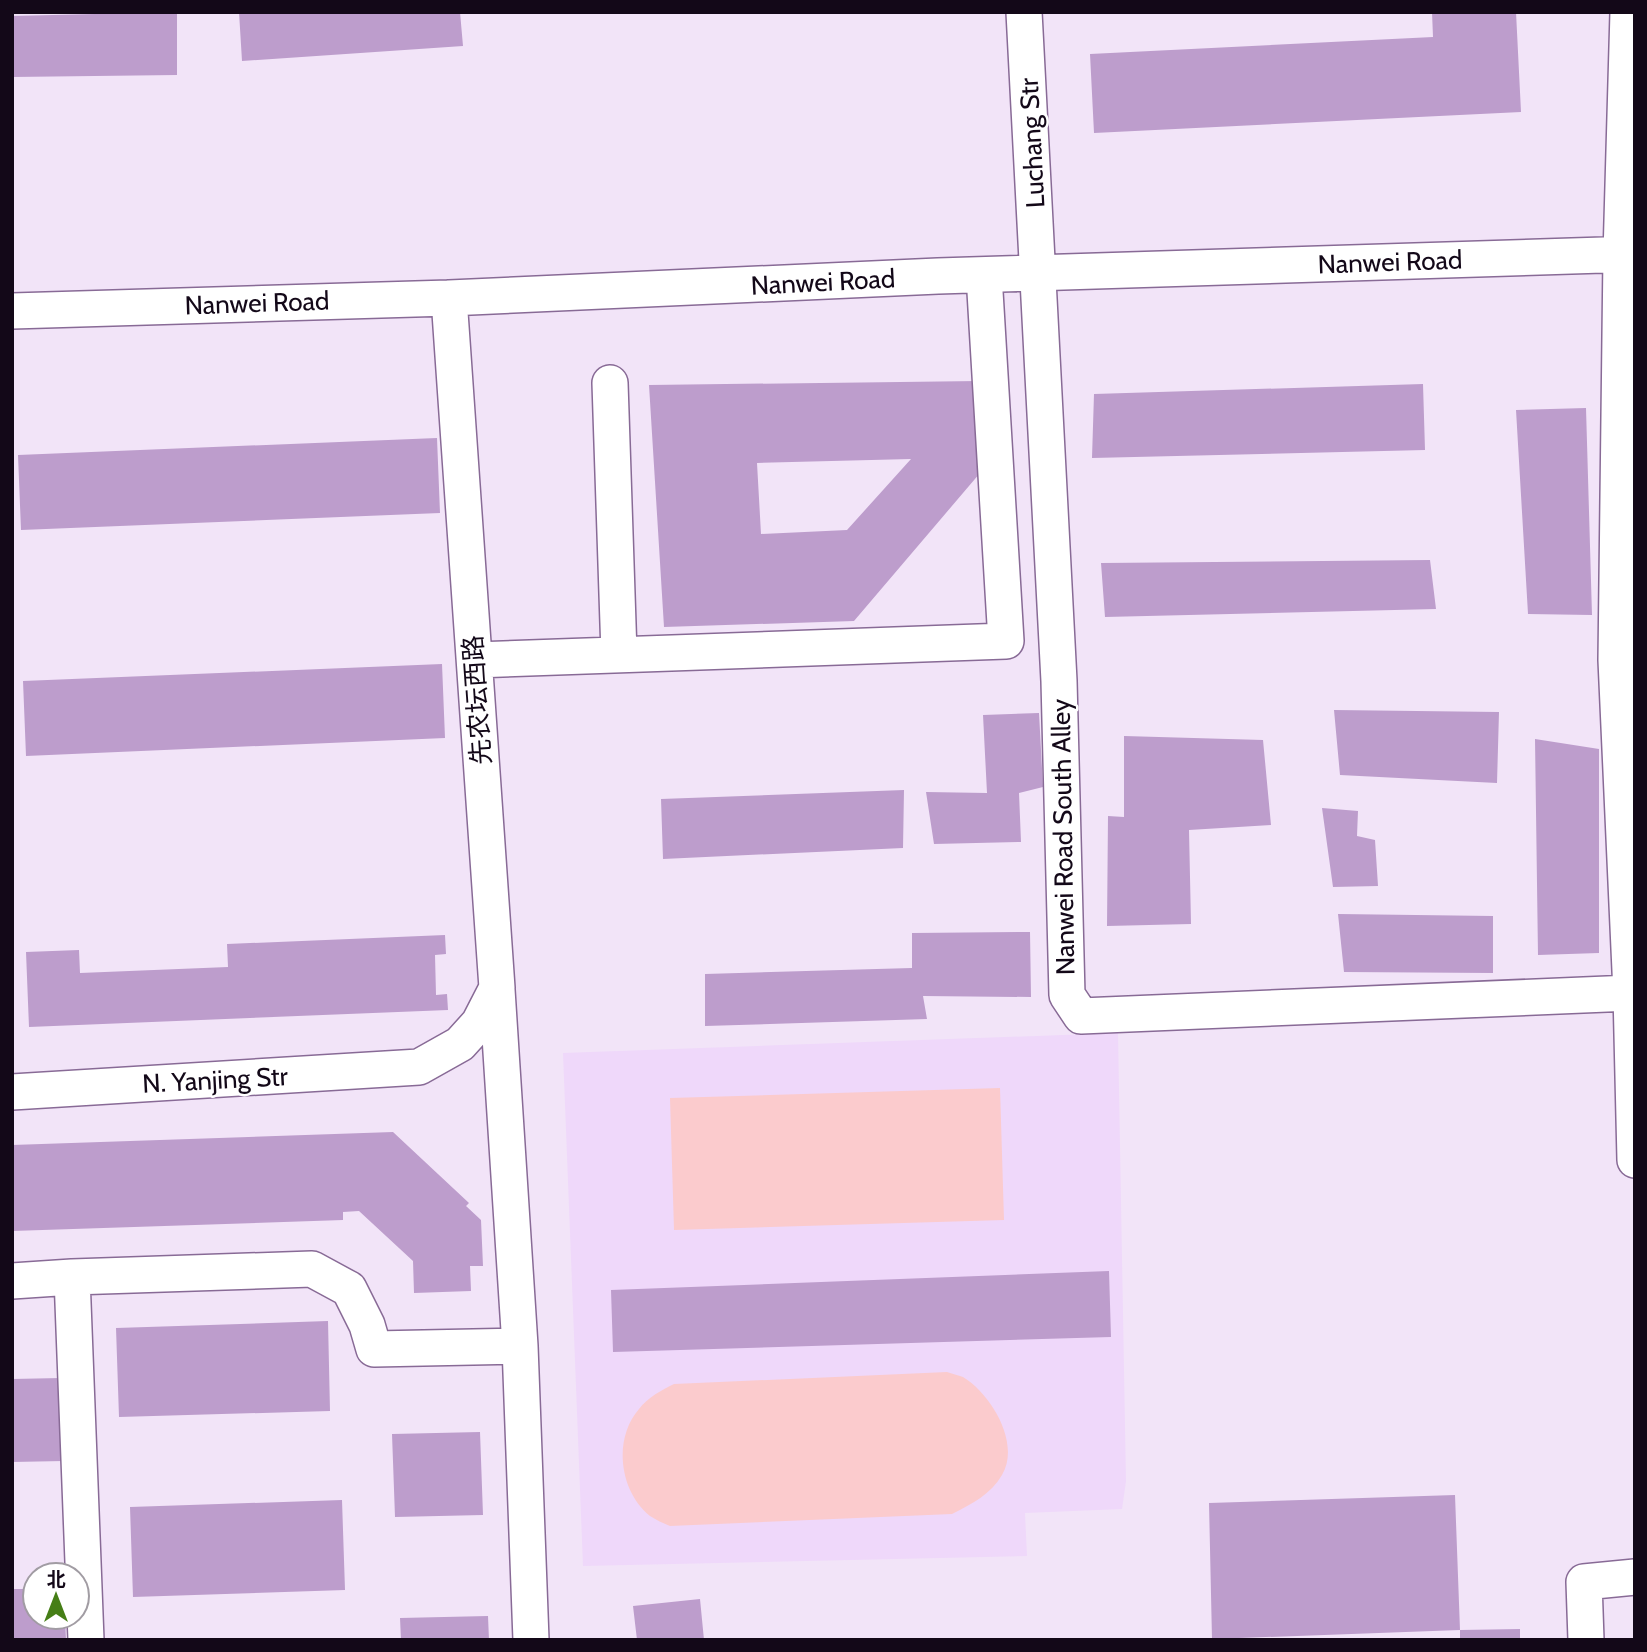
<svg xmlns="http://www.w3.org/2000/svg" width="1647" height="1652" font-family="Cabin,'Noto Sans SC',sans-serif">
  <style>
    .built { fill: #efd8fa }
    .green { fill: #fbcbcd }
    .building { fill: #bd9dcc; fill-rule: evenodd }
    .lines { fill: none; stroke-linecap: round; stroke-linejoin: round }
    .minor-casing { stroke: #886a96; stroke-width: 38 }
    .minor { stroke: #fff; stroke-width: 35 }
    .labels { text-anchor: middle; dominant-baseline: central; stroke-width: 5; stroke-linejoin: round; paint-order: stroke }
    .street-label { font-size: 26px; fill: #130818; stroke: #fff }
  </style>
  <rect width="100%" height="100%" fill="#f2e4f8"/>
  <path class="built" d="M1118 1033 1126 1481 1122 1509 1025 1513 1027 1556 583 1566 563 1053Z"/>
  <path class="green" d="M1000 1088 1004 1220 674 1230 670 1098Z
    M947 1372C952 1374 958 1375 963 1377 991 1394 1021 1443 1002 1475 991 1494 972 1504 952 1514L670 1526C663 1523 656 1520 650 1516 619 1491 613 1439 639 1409 648 1397 662 1390 674 1384Z"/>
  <path class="building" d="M177 12V75L12 77V16Z
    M239 12H460L463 46 242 61Z
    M1432 12H1516L1521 112 1094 133 1090 54 1433 37Z
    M979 381 986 466 854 621 664 627 649 385ZM911 459 847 530 761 534 757 463Z
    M1423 384 1425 450 1092 458 1094 394Z
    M1586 408 1592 615 1528 614 1516 410Z
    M437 438 440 513 21 530 18 455Z
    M1430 560 1436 609 1105 617 1101 563Z
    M442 664 445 738 26 756 23 681Z
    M1334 710 1499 712 1497 783 1340 775Z
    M1039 713 1043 787 1019 793 1021 842 934 844 926 792 987 793 983 715Z
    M1124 736 1263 740 1271 825 1189 830 1191 924 1107 926 1108 816 1124 817Z
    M1535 739 1599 749V953L1538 955Z
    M904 790 903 848 663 859 661 799Z
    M1322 808 1358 811 1357 836 1375 840 1378 886 1333 887Z
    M1338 914 1493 916V973L1344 972Z
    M1030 932 1031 997 923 996 927 1019 705 1026V974L912 968V933Z
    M445 935 446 954 435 955 436 995 447 994 448 1010 29 1027 26 952 79 950 80 973 228 967 227 944Z
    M393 1132 469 1203 466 1206 481 1220 483 1266H470L471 1291 414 1293 413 1261 359 1211 343 1212V1220L12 1231V1145Z
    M1109 1271 1111 1337 613 1352 611 1290Z
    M328 1321 330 1411 119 1417 116 1328Z
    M61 1378 64 1461 12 1462V1379Z
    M480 1432 483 1515 395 1517 392 1434Z
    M1455 1495 1460 1630 1212 1639 1209 1503Z
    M342 1500 345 1590 133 1597 130 1507Z
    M12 1589H35V1617H65L66 1640H12Z
    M700 1599 704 1640H637L633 1606Z
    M488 1616 489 1640H401L400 1618Z
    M1520 1629V1640H1460V1630Z"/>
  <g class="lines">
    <g class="minor-casing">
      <path id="minor" d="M1024 12 1059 681 1067 995 1081 1016 1631 993
        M1628 12 1621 255 1616 660 1631 993 1635 1160
        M12 311 449 298 938 276 1635 254
        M610 383 619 654
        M475 660 1006 641 984 275
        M497 990 520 1346 531 1640
        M12 1092 419 1067 460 1044 479 1023 497 988 449 298
        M72 1277 312 1269 349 1289 367 1325 374 1349 520 1346
        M12 1281 72 1277 86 1640
        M1586 1640 1584 1582 1635 1577"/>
    </g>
    <use href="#minor" class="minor"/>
  </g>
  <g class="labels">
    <g class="street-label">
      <text transform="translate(1032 143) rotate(-93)">Luchang Str</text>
      <text transform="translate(1390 262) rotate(-2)">Nanwei Road</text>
      <text transform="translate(823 282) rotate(-3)">Nanwei Road</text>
      <text transform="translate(257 303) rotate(-2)">Nanwei Road</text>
      <text transform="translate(477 700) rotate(-94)">先农坛西路</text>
      <text transform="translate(1063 837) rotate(-91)">Nanwei Road South Alley</text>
      <text transform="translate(215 1080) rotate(-3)">N. Yanjing Str</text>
    </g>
  </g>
  <rect width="1647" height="1652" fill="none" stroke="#130818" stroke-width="28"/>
  <g transform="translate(56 1596)"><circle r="33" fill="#ffffff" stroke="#a19ca3" stroke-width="2"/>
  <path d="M0-5L12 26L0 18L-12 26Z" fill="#457e16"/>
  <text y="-10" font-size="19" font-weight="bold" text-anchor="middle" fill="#130818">北</text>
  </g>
</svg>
